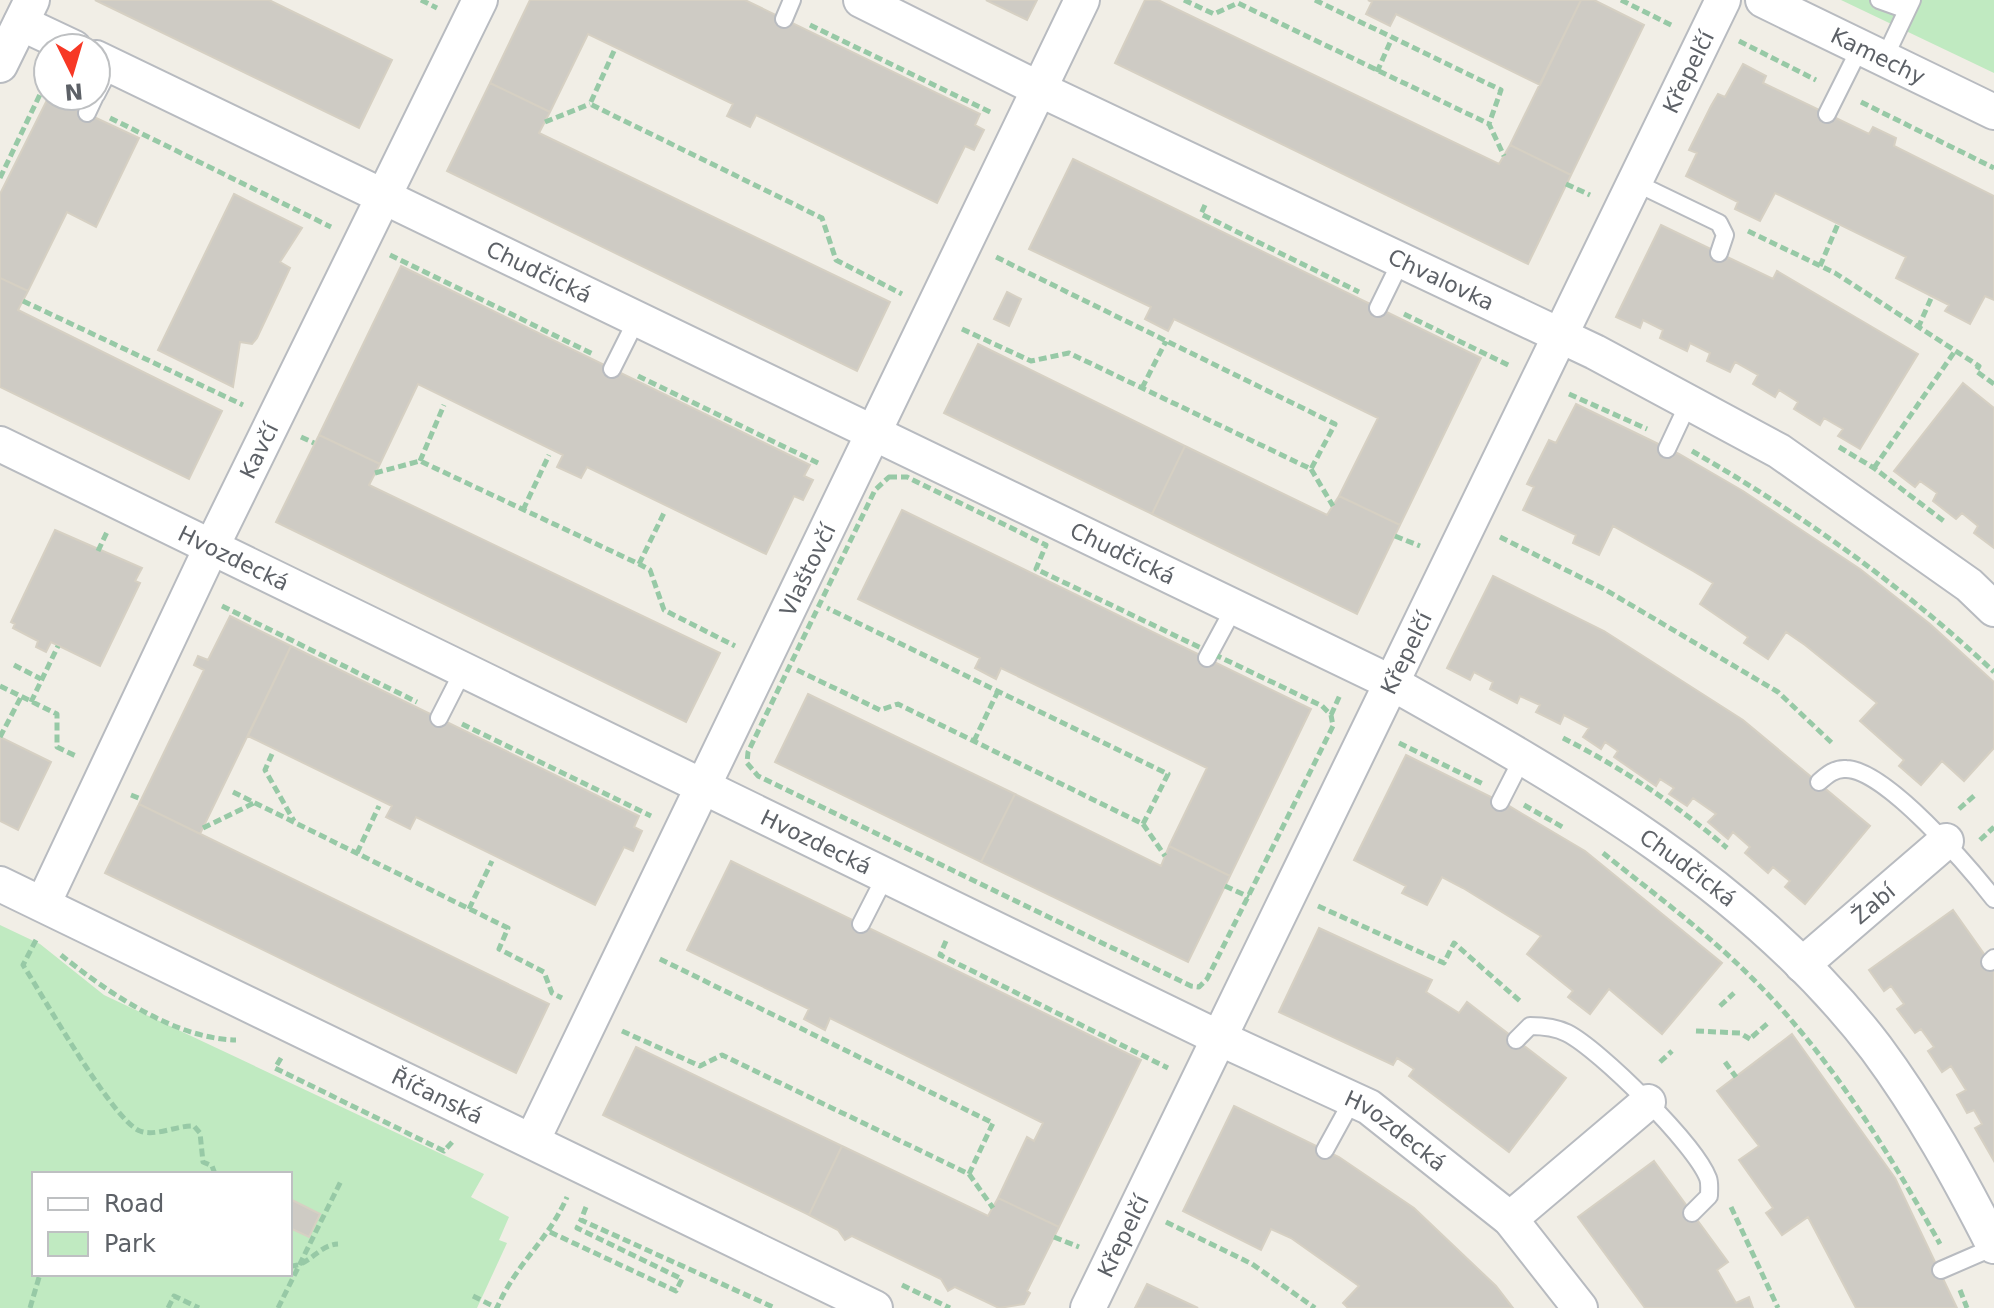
<svg xmlns="http://www.w3.org/2000/svg" width="1994" height="1308" font-family="'DejaVu Sans',sans-serif">
  <style>
    .green { fill: #c0eac1; fill-rule: evenodd }
    .building { fill: #cecbc4; stroke: #d6d0c3; stroke-width: 2 }
    .lines { fill: none; stroke-linecap: round; stroke-linejoin: round }
    .service-casing { stroke: #b8bbc0; stroke-width: 20 }
    .minor-casing { stroke: #b8bbc0; stroke-width: 38 }
    .path { stroke: #97c9a6; stroke-width: 5; stroke-dasharray: 8 4; stroke-linecap: butt }
    .service { stroke: #fff; stroke-width: 16 }
    .minor { stroke: #fff; stroke-width: 34 }
    .labels { text-anchor: middle; dominant-baseline: central; stroke-width: 7; stroke-linejoin: round; paint-order: stroke }
    .street-label { font-size: 22px; fill: #5d6167; stroke: #fff }
  </style>
  <rect width="100%" height="100%" fill="#f1eee6"/>
  <path class="green" d="M1841 0H1994V73Z
    M0 925 40 944 104 995 484 1174 471 1197 509 1217 499 1240 507 1243 477 1308H0ZM34 1174H290V1274H34Z"/>
  <path class="building" d="M95 0H269L392 60 359 128Z
    M530 0H745L980 114 975 125 984 130 974 150 965 146 937 203 756 115 750 127 727 116 733 104 588 34 550 112 490 83Z
    M986 0H1037L1027 20Z
    M1145 0H1158L1499 164 1510 145 1571 175 1528 264 1115 63Z
    M1368 0H1581L1540 85 1396 14 1390 26 1366 14 1372 2Z
    M1581 0H1594L1644 25 1571 175 1510 145Z
    M1743 64 1766 76 1763 83 1869 134 1873 127 1896 138 1894 146 1994 196V300L1985 296 1970 324 1945 311 1949 305 1896 278 1906 257 1775 193 1760 221 1735 209 1738 202 1686 176 1697 153 1689 150 1711 106 1718 94 1725 97Z
    M490 83 550 112 539 133 890 302 857 371 447 171Z
    M49 96 139 138 96 227 67 212 28 291 0 278V194Z
    M1073 159 1481 358 1400 525 1339 496 1378 418 1174 319 1168 331 1145 319 1151 307 1029 249Z
    M234 194 302 228 280 262 290 268 257 338 252 344 240 342 233 387 158 350Z
    M1661 225 1773 279 1777 271 1918 354 1860 449 1838 436 1843 429 1824 418 1820 425 1794 409 1798 402 1779 390 1775 397 1753 384 1758 375 1735 362 1730 372 1707 361 1710 353 1690 343 1687 351 1660 338 1663 330 1643 320 1640 328 1616 317Z
    M401 266 810 465 804 476 813 480 803 500 794 496 766 554 587 467 581 478 557 467 563 455 418 384 380 464 319 435Z
    M0 278 28 291 18 310 222 411 189 479 0 387Z
    M1007 292 1021 299 1009 326 994 319Z
    M978 344 1185 446 1152 514 944 413Z
    M1963 383 1994 408V548L1974 533 1978 526 1962 513 1956 519 1933 501 1937 493 1920 481 1915 487 1894 471Z
    M1576 404 1679 454 1743 491 1860 569 1930 624 1994 682V748L1964 781 1942 761 1921 785 1899 766 1904 760 1860 721 1877 703 1805 645 1786 632 1768 659 1744 643 1748 637 1700 604 1713 583 1693 571 1613 526 1599 555 1573 543 1576 535 1523 510 1534 487 1527 484 1549 440 1556 443Z
    M319 435 380 464 369 485 720 653 686 722 276 522Z
    M1185 446 1327 515 1339 496 1400 525 1357 614 1152 514Z
    M902 510 1311 709 1230 876 1169 846 1207 768 1001 668 996 679 975 668 980 658 858 599Z
    M55 530 142 568 135 581 140 583 100 666 51 642 46 652 36 647 38 641 13 628 15 624 11 622Z
    M1493 576 1604 631 1743 720 1870 826 1805 904 1785 887 1790 881 1773 867 1768 873 1745 853 1750 847 1733 832 1728 839 1708 822 1716 814 1693 798 1687 806 1669 794 1674 788 1660 779 1656 786 1614 757 1618 751 1605 742 1601 749 1583 737 1589 728 1564 715 1560 724 1536 712 1540 705 1520 696 1517 703 1490 689 1493 682 1474 672 1470 680 1447 668Z
    M230 616 291 646 200 834 139 804 204 670 194 665 198 656 208 660Z
    M291 646 639 816 634 827 642 831 633 851 624 847 595 905 416 817 410 829 386 817 392 806 248 736Z
    M808 694 1015 794 981 862 775 762Z
    M0 737 51 762 18 830 0 821Z
    M1406 755 1509 806 1585 851 1722 963 1662 1034 1609 989 1590 1014 1568 997 1573 991 1527 954 1541 936 1463 888 1442 877 1427 905 1402 893 1406 886 1354 860Z
    M1015 794 1161 866 1169 846 1230 876 1188 962 981 862Z
    M139 804 549 1004 516 1073 105 873Z
    M731 861 1141 1060 1059 1227 998 1198 1027 1137 1034 1141 1043 1123 830 1018 825 1030 804 1019 809 1009 687 950Z
    M1953 910 1994 968V1161L1975 1128 1982 1124 1974 1110 1967 1113 1957 1095 1966 1090 1951 1066 1942 1072 1928 1051 1934 1047 1921 1029 1915 1033 1897 1009 1904 1004 1891 986 1884 991 1869 970Z
    M1319 928 1432 980 1426 992 1459 1013 1467 1002 1566 1078 1509 1152 1409 1076 1414 1069 1397 1058 1393 1065 1279 1012Z
    M1792 1034 1895 1178 1957 1308H1856L1808 1217 1782 1235 1766 1213 1773 1208 1739 1160 1759 1146 1717 1091Z
    M636 1047 842 1146 809 1215 603 1115Z
    M1234 1106 1339 1157 1414 1208 1496 1286 1513 1308H1348L1343 1303 1359 1286 1291 1238 1271 1229 1261 1250 1183 1211Z
    M842 1146 988 1216 998 1198 1059 1227 1027 1291 1030 1293 1024 1304 999 1308 955 1287 948 1291 941 1279 852 1236 845 1240 838 1230 809 1215Z
    M1654 1161 1728 1262 1717 1270 1736 1303 1749 1297 1753 1308H1645L1578 1217Z
    M290 1199 320 1214 309 1237 290 1228Z
    M1147 1284 1198 1308H1135Z"/>
  <g class="lines">
    <g class="service-casing">
      <path id="service" d="M1879 0 1907 10
        M784 19 792 0
        M1884 59 1912 0
        M96 95 111 66
        M87 113 95 96
        M1827 114 1860 48
        M1634 182 1719 223 1725 235 1719 253
        M1378 308 1402 259
        M612 369 637 319
        M1667 449 1689 402
        M1207 658 1234 608
        M439 718 464 669
        M1819 782C1827 775 1835 768 1846 769 1885 769 1970 868 1994 899
        M1500 802 1523 757
        M861 924 886 875
        M1990 962 1994 958
        M1516 1040 1530 1026C1543 1026 1555 1027 1567 1033 1599 1049 1695 1144 1708 1178 1710 1183 1709 1190 1709 1196L1692 1213
        M1325 1150 1353 1099
        M1941 1270 1994 1247"/>
    </g>
    <g class="minor-casing">
      <g id="minor">
        <path id="s1" d="M861 0 1039 89 1595 352 1779 451 1969 585 1994 609"/>
        <path id="s2" d="M1763 0 1994 112"/>
        <path d="M21 23 74 48"/>
        <path id="s3" d="M96 58 1390 682C1566 781 1751 884 1876 1048 1922 1110 1959 1177 1994 1246"/>
        <path d="M0 65 32 0"/>
        <path id="s4" d="M0 444 1219 1038 1369 1107 1510 1219 1580 1308"/>
        <path id="s5" d="M0 884 875 1308"/>
        <path id="s6" d="M43 904 212 546 480 0"/>
        <path id="s7" d="M1802 965 1946 841"/>
        <path id="s8" d="M532 1141 1082 0"/>
        <path d="M1510 1219 1648 1102"/>
        <path id="s9" d="M1088 1308 1723 0"/>
      </g>
    </g>
    <path class="path" d="M421 0 437 8
      M1184 0 1214 14 1238 3 1489 124 1504 156
      M1315 0 1501 90 1489 124
      M1621 0 1673 26
      M810 25 992 113
      M1739 41 1816 80
      M614 51 590 104 822 218 836 260 902 294
      M1377 72 1392 38
      M1861 102 1994 168
      M110 118 331 227
      M545 122 590 104
      M0 178 44 86 48 88
      M1566 184 1590 195
      M1205 205 1201 214 1359 292
      M1748 231 1835 273 1979 366 1976 371 1994 384
      M390 255 593 354
      M1820 266 1838 224
      M23 301 243 405
      M1404 314 1510 366
      M1918 328 1932 296
      M962 329 1031 361 1069 353 1311 469 1335 424 994 256
      M638 376 820 464
      M1142 388 1166 341
      M1569 394 1647 429
      M301 437 314 443
      M1839 447 1874 468 1945 522
      M1692 451C1801 514 1903 586 1994 672
      M420 461 444 405
      M1874 468 1955 351
      M1311 469 1333 506
      M375 473 420 461 639 564 650 570 664 610 735 646
      M889 477H907L1046 545 1036 569 1322 706 1331 715 1333 726 1207 979 1199 987 1191 986 758 776 747 763 748 752 875 490Z
      M523 510 549 455
      M1395 536 1420 546
      M1500 537 1604 589 1778 692 1833 744
      M98 551 107 532
      M639 564 665 511
      M222 606 417 702
      M14 665 41 679
      M797 670 880 710 898 704 1143 824 1168 774 827 608
      M0 686 57 714V747L78 757
      M31 702 58 646
      M1331 715 1340 695
      M462 724 651 816
      M0 737 21 697
      M1563 738C1622 768 1677 805 1727 848
      M974 741 998 691
      M1399 743 1483 784
      M272 754 265 770 294 821
      M233 792 508 928 499 949 544 972 552 993 562 998
      M131 795 141 799
      M1524 805 1564 828
      M1959 809 1976 794
      M1143 824 1165 856
      M203 828 254 803
      M1980 840 1994 827
      M357 853 379 806
      M1603 853C1653 893 1706 932 1752 978 1829 1054 1888 1151 1940 1244
      M1225 886 1249 897
      M1318 906 1444 963 1454 943 1521 1002
      M469 909 492 861
      M36 940 23 965C43 996 113 1121 140 1131 155 1137 178 1125 194 1126L200 1133 203 1162 212 1166 215 1174
      M946 941 940 955 1168 1068
      M61 955C107 992 175 1039 236 1040
      M1720 1006 1734 993
      M622 1031 700 1066 722 1055 969 1174 993 1123 658 958
      M1696 1031 1740 1033 1750 1039
      M1752 1037 1768 1023
      M281 1058 275 1068 444 1151 454 1140
      M1660 1062 1672 1051
      M1725 1062 1736 1077
      M969 1174 993 1208
      M586 1207 581 1220 775 1308
      M1731 1207 1778 1308
      M1166 1222 1252 1264 1315 1308
      M550 1232 676 1291 682 1279 577 1228 581 1220
      M1054 1237 1079 1247
      M290 1266C310 1266 318 1245 338 1244
      M902 1285 950 1308
      M1960 1290 1967 1308
      M473 1296 497 1308C516 1263 548 1241 567 1197
      M30 1308 40 1274
      M168 1308 174 1296 199 1308
      M278 1308 341 1181"/>
    <use href="#service" class="service"/>
    <use href="#minor" class="minor"/>
  </g>
  <g class="labels">
    <g class="street-label">
      <text stroke="none"><textPath href="#s2" startOffset="128">Kamechy</textPath></text>
      <text stroke="none"><textPath href="#s9" startOffset="1374">Křepelčí</textPath></text>
      <text stroke="none"><textPath href="#s3" startOffset="492">Chudčická</textPath></text>
      <text stroke="none"><textPath href="#s1" startOffset="644">Chvalovka</textPath></text>
      <text stroke="none"><textPath href="#s6" startOffset="502">Kavčí</textPath></text>
      <text stroke="none"><textPath href="#s3" startOffset="1140">Chudčická</textPath></text>
      <text stroke="none"><textPath href="#s4" startOffset="260">Hvozdecká</textPath></text>
      <text stroke="none"><textPath href="#s8" startOffset="634">Vlaštovčí</textPath></text>
      <text stroke="none"><textPath href="#s9" startOffset="728">Křepelčí</textPath></text>
      <text stroke="none"><textPath href="#s4" startOffset="908">Hvozdecká</textPath></text>
      <text stroke="none"><textPath href="#s3" startOffset="1788">Chudčická</textPath></text>
      <text stroke="none"><textPath href="#s7" startOffset="94">Žabí</textPath></text>
      <text stroke="none"><textPath href="#s5" startOffset="486">Říčanská</textPath></text>
      <text stroke="none"><textPath href="#s4" startOffset="1556">Hvozdecká</textPath></text>
      <text stroke="none"><textPath href="#s9" startOffset="80">Křepelčí</textPath></text>
    </g>
  </g>
  <rect x="32" y="1172" width="260" height="104" fill="#ffffff" stroke="#bec0c2" stroke-width="2"/>
  <rect x="48" y="1198" width="40" height="12" fill="#ffffff" stroke="#bec0c2" stroke-width="2"/>
  <text x="104" y="1212" font-size="24" fill="#5d6167">Road</text>
  <rect x="48" y="1232" width="40" height="24" fill="#c0eac1" stroke="#bec0c2" stroke-width="2"/>
  <text x="104" y="1252" font-size="24" fill="#5d6167">Park</text>
  <g transform="translate(72 72) rotate(175)"><circle r="38" fill="#ffffff" stroke="#bec0c2" stroke-width="2"/>
  <path d="M0-6L14 30L0 20L-14 30Z" fill="#f73825"/>
  <text y="-12" font-size="22" font-weight="bold" text-anchor="middle" fill="#5d6167">N</text>
  </g>
</svg>
